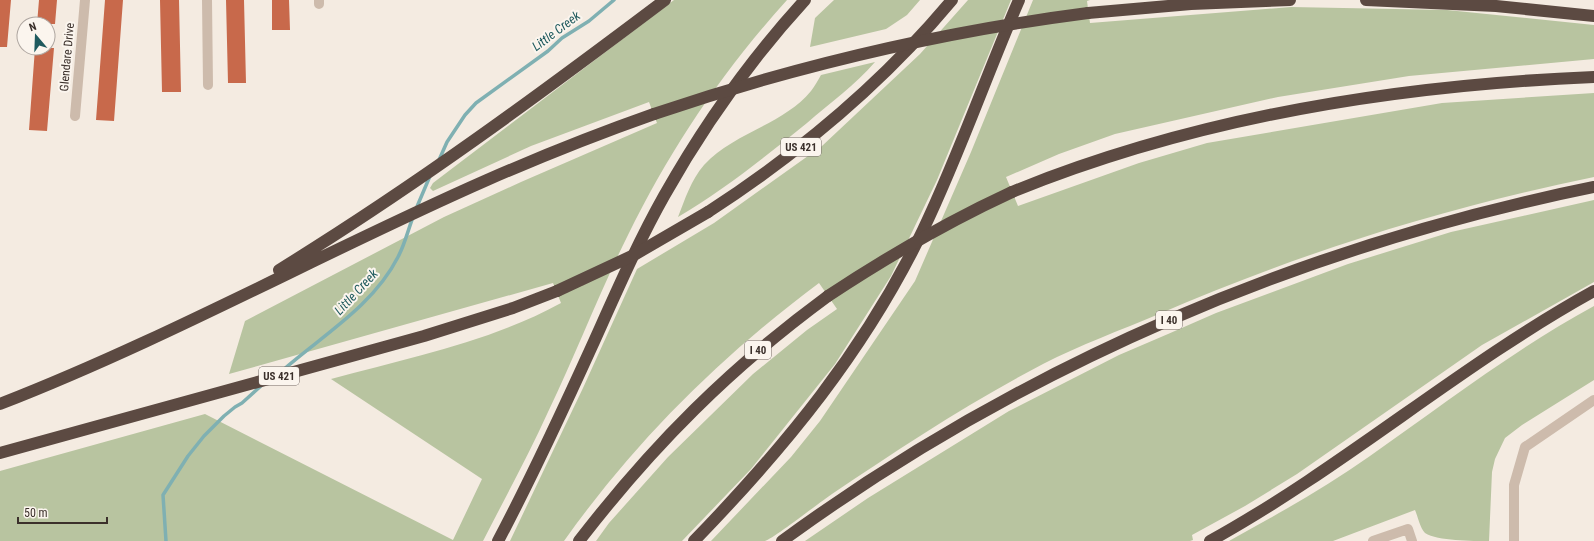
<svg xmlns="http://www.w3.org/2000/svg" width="1594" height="541" font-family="'Roboto Condensed',sans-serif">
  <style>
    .green { fill: #b8c4a0 }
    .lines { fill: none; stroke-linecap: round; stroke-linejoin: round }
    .stream { stroke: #7fb0b2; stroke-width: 3.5 }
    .building { fill: #c8694b }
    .minor { stroke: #cdbbac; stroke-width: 10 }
    .highway { stroke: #5c4a42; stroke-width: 12 }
    .highway-bridge { stroke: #5c4a42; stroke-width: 12 }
    .labels { text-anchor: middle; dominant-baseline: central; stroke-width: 4; stroke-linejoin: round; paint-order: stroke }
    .shield { fill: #fbf5ee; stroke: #756b66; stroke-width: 1 }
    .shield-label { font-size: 11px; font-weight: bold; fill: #3b302b }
    .street-label { font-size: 12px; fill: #3b302b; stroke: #fbf5ee }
    .water-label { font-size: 13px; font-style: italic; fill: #1f5a5e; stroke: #fbf5ee }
  </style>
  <rect width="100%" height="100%" fill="#f4ebe1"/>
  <path class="green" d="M674 0H787C722 72 671 148 628 235 599 293 576 354 548 412 528 456 505 498 483 541H0V471L205 414 453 540 482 479 331 379C409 358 490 342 561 303L553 283 229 374 245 321 444 217 521 182 657 123 649 102 531 146 433 191 430 188 433 183Z
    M834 0H920L907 15 886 29 810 47 815 18Z
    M968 0H1011L937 180 891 276 835 364 751 469 682 541H596L609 523 668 457 753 374 807 330 837 309 819 283C721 356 635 441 564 541H510L583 388 637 269 714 223 822 146 920 54Z
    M1033 0H1090L1087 1 1090 23 1291 7 1447 10 1594 25V59L1409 76 1278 97 1115 134 1059 154 1006 177 1018 206 1139 163 1207 143 1442 103 1594 93V177C1443 208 1300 253 1159 314 1121 330 1080 345 1043 364 970 402 900 448 832 494 820 502 773 539 765 541 748 541 728 541 711 541L791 457 820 421 915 281 971 152Z
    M875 62C855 85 830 103 807 123 766 156 724 190 678 217 685 199 691 180 704 165 733 133 783 125 811 91 815 86 818 80 821 75Z
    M1594 200V282L1482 345 1297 474 1245 506 1192 535 1193 540 1190 541H805L868 498 1009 411 1119 355 1168 334 1216 313 1348 264 1451 232Z
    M1594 306V380L1522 425 1505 438 1495 459 1492 472 1489 541C1472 541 1438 541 1425 533 1420 528 1418 517 1415 510L1333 541H1229C1276 515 1325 488 1370 456 1443 405 1515 349 1594 306Z"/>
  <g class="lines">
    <path class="stream" d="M439 160 447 142 465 115 476 103 548 51 562 38 589 21 614 0
      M416 209 430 176
      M283 370C323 335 373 306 398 257 405 244 408 230 413 217
      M166 541 163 495 188 456 204 436 224 416 235 407 242 403 262 385"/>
  </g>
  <path class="building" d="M0 0H11L7 47H0Z
    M39 0H57L55 24H37Z
    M105 0H123L114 121 96 120Z
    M160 0H179L181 92H162Z
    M226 0H244L246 83H228Z
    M272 0H289L290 30H272Z
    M35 48H54L47 131 29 130Z"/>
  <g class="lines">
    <path class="minor" d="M207 0 208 85
      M319 0V4
      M75 116 85 0
      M1373 541 1408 529 1412 541
      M1514 541V485L1525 447 1594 400"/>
    <path class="highway" d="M1366 0 1496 6 1594 16
      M1088 13 1191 4 1290 0
      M1012 192C1196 117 1396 85 1594 77
      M708 212C799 153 882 84 952 0
      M279 270C414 187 539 95 665 0
      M0 404C167 339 323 252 487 180 542 156 597 134 654 114
      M0 453 424 336 513 308 557 291
      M498 541C532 477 562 412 592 346 615 295 637 244 664 196 704 125 750 60 805 0
      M579 541C653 445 730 368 828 296
      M694 541C786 446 865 350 923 230 959 155 986 76 1019 0
      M782 541C1023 365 1302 246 1594 187
      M1210 541C1344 467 1460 365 1594 291"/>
    <path class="highway-bridge" d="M654 114C796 66 940 32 1088 13
      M557 291 634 255 708 212
      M828 296C887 257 947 222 1012 192"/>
  </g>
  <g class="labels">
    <g class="shield">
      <rect x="781" y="138" width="40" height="18" rx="3"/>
      <rect x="1156" y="311" width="26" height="18" rx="3"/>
      <rect x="745" y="341" width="26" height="18" rx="3"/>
      <rect x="259" y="367" width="40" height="18" rx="3"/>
    </g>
    <g class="shield-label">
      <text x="801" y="147">US 421</text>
      <text x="1169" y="320">I 40</text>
      <text x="758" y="350">I 40</text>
      <text x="279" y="376">US 421</text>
    </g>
    <g class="street-label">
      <text transform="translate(67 57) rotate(-85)">Glendare Drive</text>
    </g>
    <g class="water-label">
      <text transform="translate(556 31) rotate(-37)">Little Creek</text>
      <text transform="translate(356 292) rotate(-47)">Little Creek</text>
    </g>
  </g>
  <g transform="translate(36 36) rotate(341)"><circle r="19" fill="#fbf5ee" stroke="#aea6a0"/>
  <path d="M0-3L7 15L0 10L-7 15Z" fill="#1f5a5e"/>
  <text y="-6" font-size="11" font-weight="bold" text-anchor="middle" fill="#3b302b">N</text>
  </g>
  <path d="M18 517v6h89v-6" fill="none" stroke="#3b302b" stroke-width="2"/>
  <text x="24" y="517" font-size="12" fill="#3b302b" stroke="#fbf5ee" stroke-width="3" paint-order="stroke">50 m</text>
</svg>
